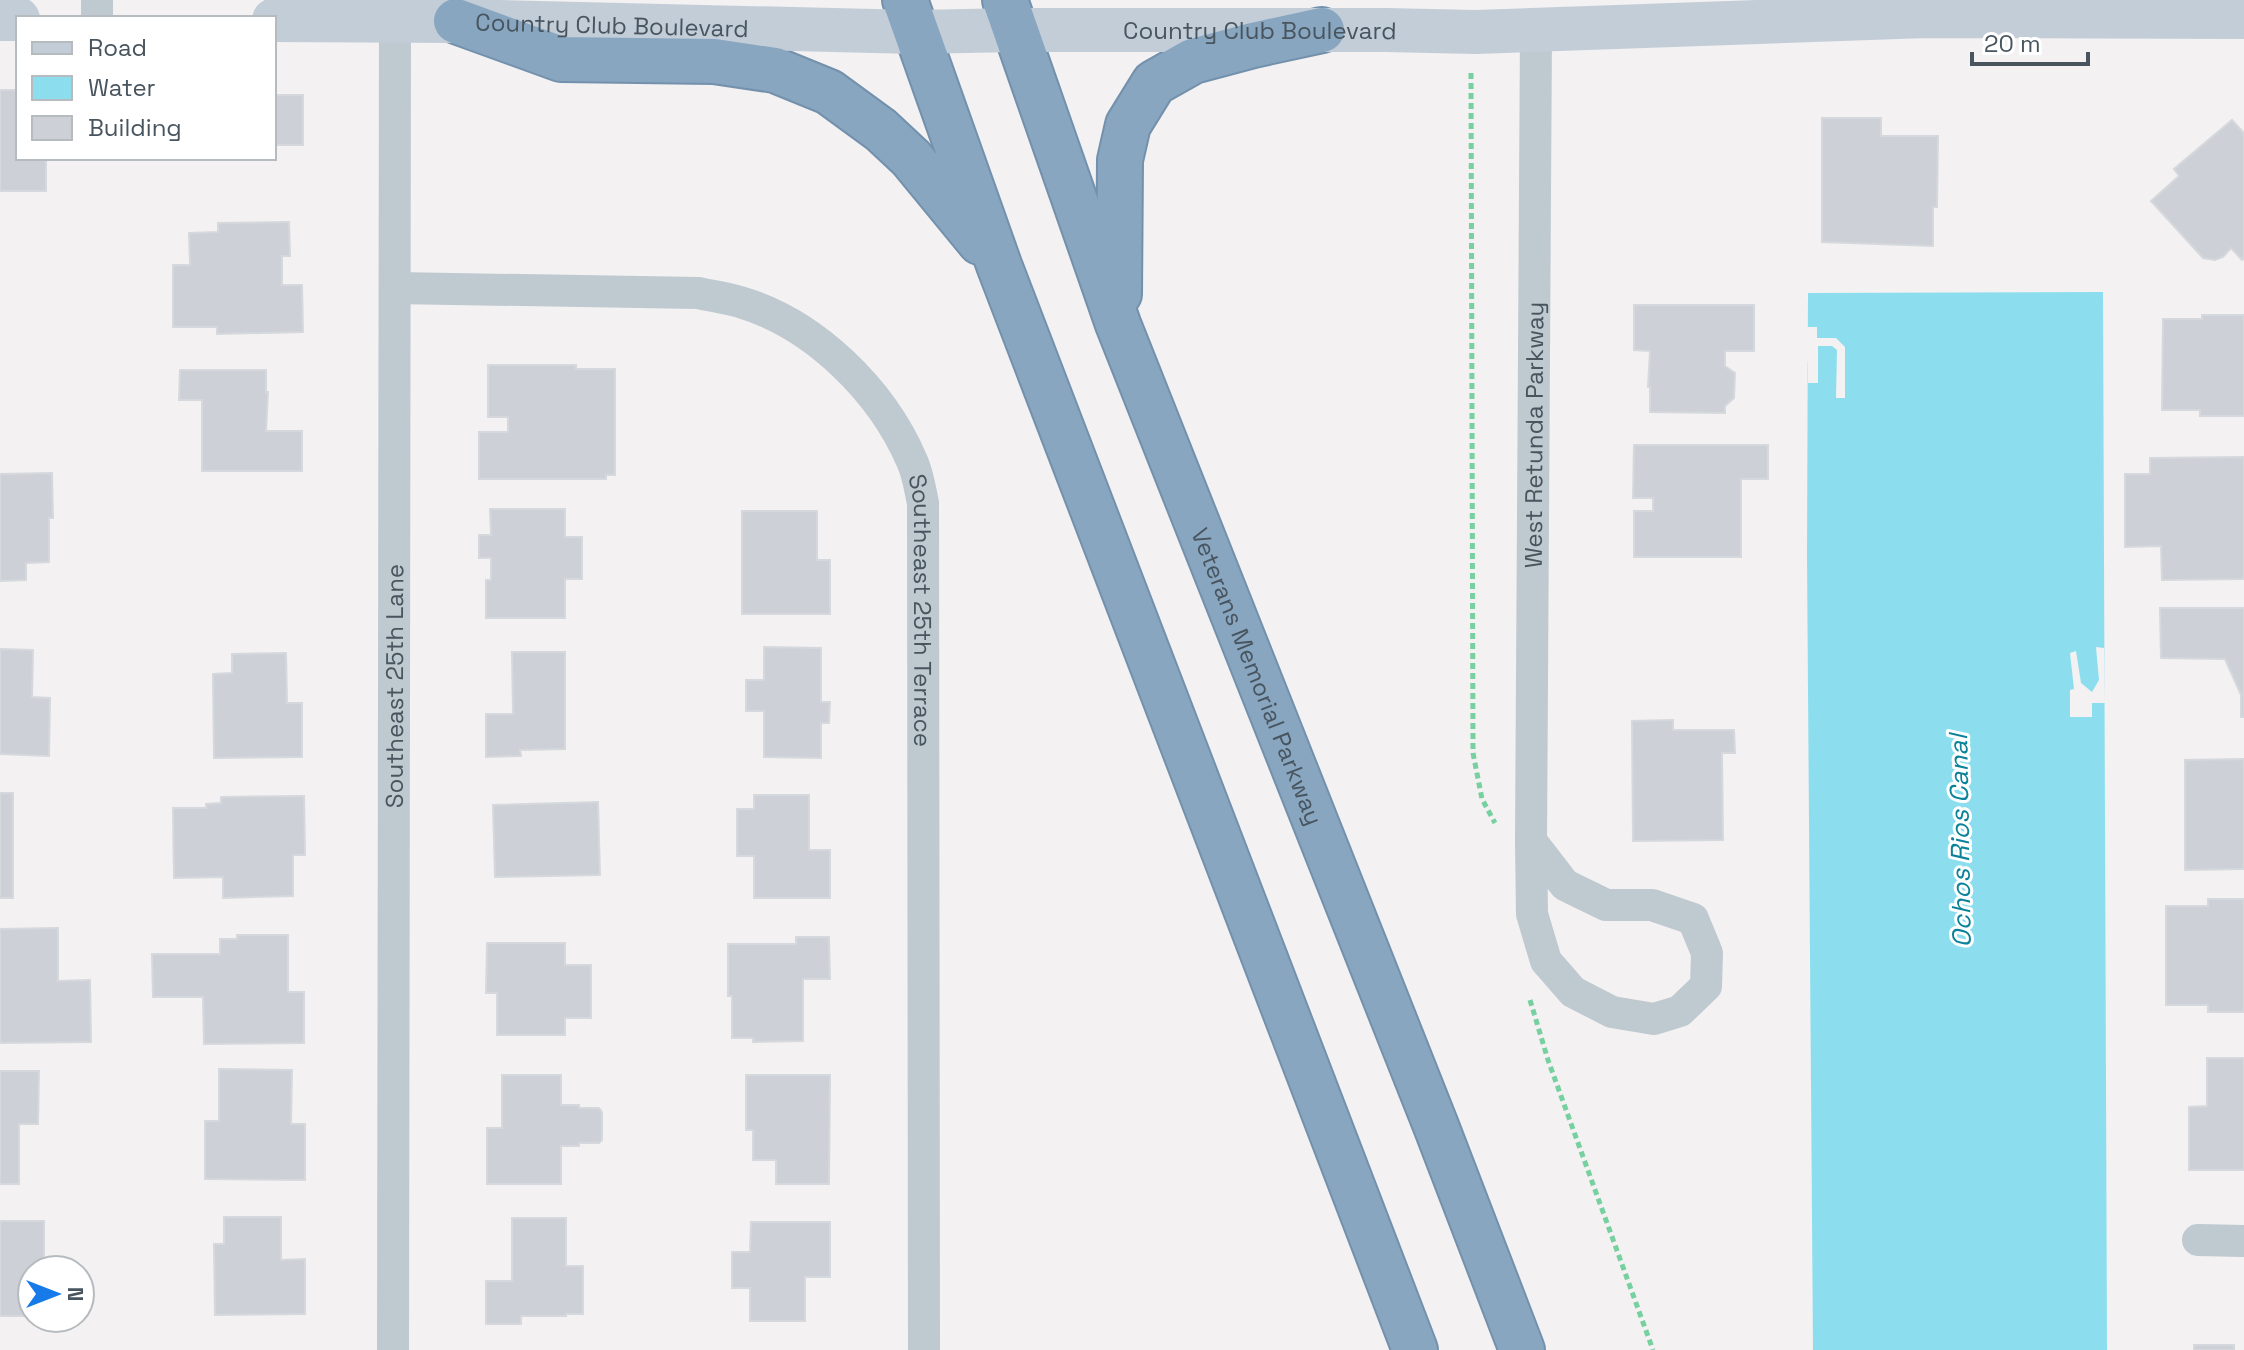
<svg xmlns="http://www.w3.org/2000/svg" width="2244" height="1350" font-family="'Space Grotesk',sans-serif">
  <style>
    .water { fill: #8cdeee }
    .pier { fill: #f3f1f1 }
    .building { fill: #cdd0d6; stroke: #d5d8dc; stroke-width: 2 }
    .lines { fill: none; stroke-linecap: round; stroke-linejoin: round }
    .highway-casing { stroke: #7391ac; stroke-width: 48 }
    .path { stroke: #77d0a0; stroke-width: 5; stroke-dasharray: 6 4; stroke-linecap: butt }
    .street { stroke: #bfc9d0; stroke-width: 32 }
    .secondary { stroke: #c2cdd8; stroke-width: 44 }
    .highway { stroke: #88a6c0; stroke-width: 44 }
    .labels { text-anchor: middle; dominant-baseline: central; stroke-width: 6; stroke-linejoin: round; paint-order: stroke }
    .street-label { font-size: 24px; fill: #48555f; stroke: #fff }
    .water-label { font-size: 26px; font-style: italic; fill: #0a8299; stroke: #fff }
  </style>
  <rect width="100%" height="100%" fill="#f3f1f1"/>
  <path class="water" d="M2103 292 2107 1350H1813L1807 557 1808 293Z"/>
  <path class="pier" d="M1804 327H1817V338H1836L1845 347V398H1836L1837 350 1832 346H1818V383H1808V362H1804Z
    M2096 647 2104 648 2105 703H2092V717H2070V690L2074 689 2070 653 2076 651 2081 683 2092 692 2099 680Z"/>
  <path class="building" d="M0 90H18V158H46V191H0Z
    M274 95H303V145H274Z
    M1822 118H1881V136H1938L1937 207H1933V246L1822 242Z
    M2232 120 2244 133V258L2242 260 2231 248 2223 257 2215 260 2203 258 2151 201 2179 176 2174 169Z
    M289 222 290 256H282V285H302L303 332 217 334V327H173V265H190L189 233 218 232V223Z
    M1634 305H1754V351H1725V366L1735 373 1734 398 1725 406V413L1650 412V387H1648L1650 351 1634 350Z
    M2202 315H2244V416H2200V410H2162L2163 319H2202Z
    M488 365H576V369H615V475H606V479H479V432H508V417H488Z
    M180 370H266V392H268L266 431H302V471H202V400H179Z
    M1634 445H1768V479H1741V557H1634V511H1653V498H1633Z
    M2244 457V579L2162 580 2161 546 2125 547V474H2150V458Z
    M52 473 53 518H49V562L26 563V580L0 581V474Z
    M490 509H565V537H582V579H565V618H486V580H491V558H479V535H491Z
    M742 511H817V560H830V614H742Z
    M2160 608H2244V717H2241V695L2225 659 2161 658Z
    M764 647 821 648V702H830L829 723H821V758L764 757V711H746V680H764Z
    M0 649 33 650 32 697 50 698 49 756 0 754Z
    M512 652H565V749L520 750 521 756 486 757V714H513Z
    M286 653 287 703H302V757L214 758 213 674 232 673V654Z
    M1673 720V730H1734L1735 753H1722L1723 840 1633 841 1632 721Z
    M2244 759V869L2185 870V760Z
    M0 793H13V898H0Z
    M754 795H809V850H830V898H754V856H737V809H754Z
    M304 796 305 855H293V896L223 898V877L174 878 173 808H206V804L221 803V797Z
    M598 802 600 875 495 877 493 805Z
    M2208 899H2244V1012H2208V1005H2166V906H2208Z
    M58 928V981L90 980 91 1042 0 1043V929Z
    M237 935H288V992H304V1043L204 1044 203 997H153L152 954H220V939H237Z
    M796 937H829L830 979H803V1041L753 1042V1038H732V996H728V944H796Z
    M487 943H565V965H591V1018H565V1035H497V993H486Z
    M2207 1058H2244V1170H2189V1107L2207 1106Z
    M219 1069 292 1070 291 1124H305V1180L205 1179V1121H219Z
    M0 1071H39L38 1124H19V1184H0Z
    M502 1075H561V1105H579V1108H599L602 1112V1140L599 1143H579V1146H561V1184H487V1128H502Z
    M746 1075H830L829 1184H776V1160H753V1130H746Z
    M224 1217H281V1260L305 1259V1314L215 1315 214 1244H224Z
    M512 1218H566V1266H583V1314H566V1316H521V1324H486V1281H512Z
    M0 1221H44V1270H32V1316H0Z
    M751 1222H830V1277H805V1321H750V1288H732V1252H750Z
    M2194 1345H2234V1350H2194Z"/>
  <g class="lines">
    <g class="highway-casing">
      <g id="highway">
        <path d="M905 0 999 265 1415 1350"/>
        <path id="s5" d="M1005 0 1118 324 1436 1126 1522 1350"/>
        <path d="M456 21 561 59 714 61 775 70 829 92 881 130 911 158 980 242"/>
        <path d="M1119 294 1120 160 1128 125 1154 83 1193 61 1253 45 1322 30"/>
      </g>
    </g>
    <path class="path" d="M1471 73 1473 753 1482 799 1495 823
      M1530 1000 1548 1060 1653 1350"/>
    <g class="street">
      <path d="M97 0V18"/>
      <path id="s1" d="M395 288 698 293C712 296 727 298 740 302 815 324 882 391 912 461 918 474 920 489 923 503L924 1350"/>
      <path id="s2" d="M1531 841 1536 30"/>
      <path d="M1531 841 1565 885 1606 905H1652L1693 919 1707 953 1706 986 1680 1011 1654 1019 1612 1012 1573 992 1546 961 1532 914Z"/>
      <path d="M2198 1240 2244 1241"/>
      <path id="s3" d="M393 1350 395 20"/>
    </g>
    <g class="secondary">
      <path d="M0 19H18"/>
      <path id="s4" d="M274 20 456 21 915 32 1015 30H1386L1476 32 1926 16 2244 17"/>
    </g>
    <use href="#highway" class="highway"/>
  </g>
  <g class="labels">
    <g class="street-label">
      <text stroke="none"><textPath href="#s4" startOffset="338">Country Club Boulevard</textPath></text>
      <text stroke="none"><textPath href="#s4" startOffset="986">Country Club Boulevard</textPath></text>
      <text stroke="none"><textPath href="#s2" startOffset="406">West Retunda Parkway</textPath></text>
      <text stroke="none"><textPath href="#s1" startOffset="738">Southeast 25th Terrace</textPath></text>
      <text stroke="none"><textPath href="#s5" startOffset="722">Veterans Memorial Parkway</textPath></text>
      <text stroke="none"><textPath href="#s3" startOffset="664">Southeast 25th Lane</textPath></text>
    </g>
    <g class="water-label">
      <text transform="translate(1960 841) rotate(-91)">Ochos Rios Canal</text>
    </g>
  </g>
  <rect x="16" y="16" width="260" height="144" fill="#ffffff" stroke="#b6bbbf" stroke-width="2"/>
  <rect x="32" y="42" width="40" height="12" fill="#c2cdd8" stroke="#b6bbbf" stroke-width="2"/>
  <text x="88" y="56" font-size="24" fill="#48555f">Road</text>
  <rect x="32" y="76" width="40" height="24" fill="#8cdeee" stroke="#b6bbbf" stroke-width="2"/>
  <text x="88" y="96" font-size="24" fill="#48555f">Water</text>
  <rect x="32" y="116" width="40" height="24" fill="#cdd0d6" stroke="#b6bbbf" stroke-width="2"/>
  <text x="88" y="136" font-size="24" fill="#48555f">Building</text>
  <g transform="translate(56 1294) rotate(90)"><circle r="38" fill="#ffffff" stroke="#b6bbbf" stroke-width="2"/>
  <path d="M0-6L14 30L0 20L-14 30Z" fill="#167be9"/>
  <text y="-12" font-size="22" font-weight="bold" text-anchor="middle" fill="#48555f">N</text>
  </g>
  <path d="M1972 52v12h116v-12" fill="none" stroke="#48555f" stroke-width="4"/>
  <text x="1984" y="52" font-size="24" fill="#48555f" stroke="#ffffff" stroke-width="6" paint-order="stroke">20 m</text>
</svg>
